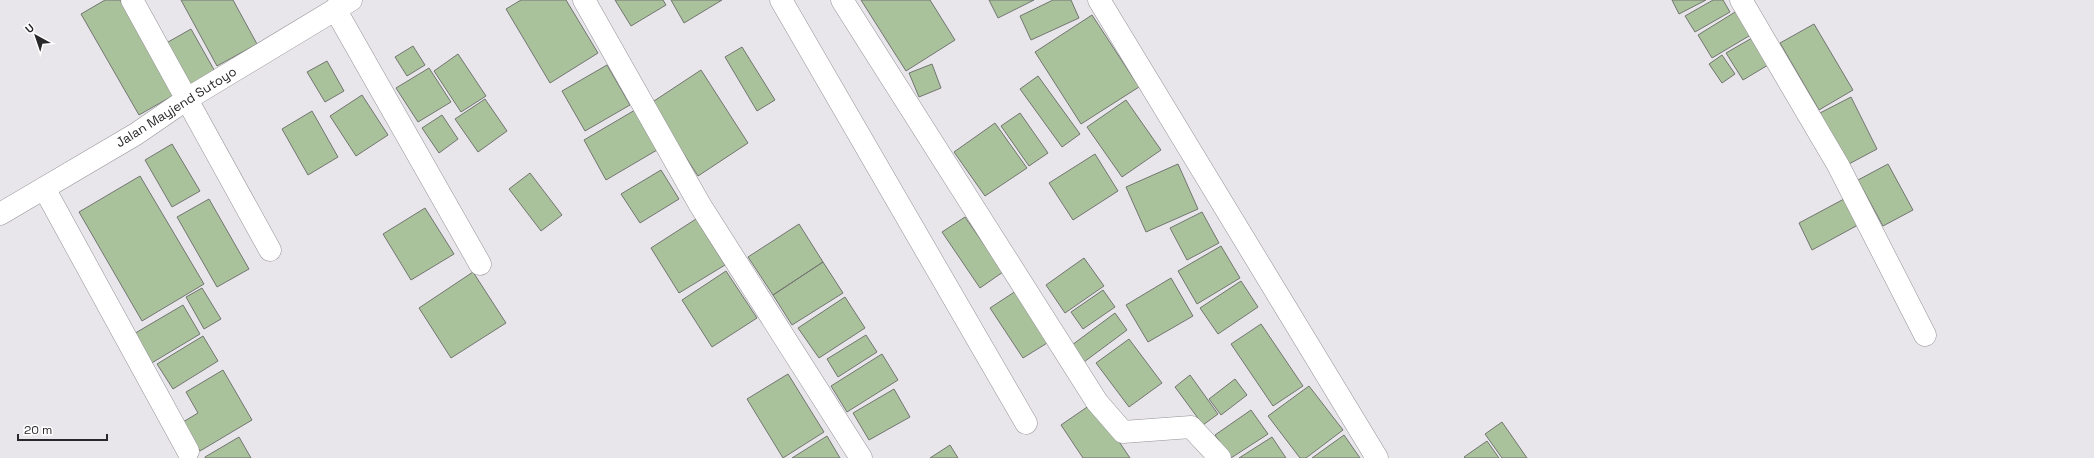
<svg xmlns="http://www.w3.org/2000/svg" width="2094" height="458" font-family="'Space Grotesk',sans-serif">
  <style>
    .building { fill: #aac29c; stroke: #727570 }
    .lines { fill: none; stroke-linecap: round; stroke-linejoin: round }
    .minor-casing { stroke: #949297; stroke-width: 23 }
    .minor { stroke: #fff; stroke-width: 22 }
    .labels { text-anchor: middle; dominant-baseline: central; stroke-width: 4; stroke-linejoin: round; paint-order: stroke }
    .street-label { font-size: 13px; fill: #282729; stroke: #fff }
  </style>
  <rect width="100%" height="100%" fill="#e8e6eb"/>
  <path class="building" d="M105 0H120L174 95 139 115 81 14Z
    M181 0H233L257 44 217 66Z
    M521 0H566L598 53 550 83 506 9Z
    M615 0H663L666 5 631 26Z
    M671 0H722L684 23Z
    M861 0H930L955 40 906 71Z
    M989 0H1034L998 18Z
    M1053 0H1071L1079 18 1031 40 1020 16Z
    M1672 0H1706L1679 14Z
    M1713 0H1723L1730 12 1695 32 1685 16Z
    M1740 9 1754 33 1712 58 1698 35Z
    M1092 15 1139 87 1081 124 1035 52Z
    M1814 24 1853 90 1819 110 1780 43Z
    M191 29 217 75 187 92 161 46Z
    M1752 38 1768 65 1743 80 1726 53Z
    M413 46 425 65 407 76 395 57Z
    M742 47 775 100 757 111 725 57Z
    M458 54 486 96 461 112 434 71Z
    M1722 55 1735 74 1722 83 1709 64Z
    M327 61 344 91 325 102 307 72Z
    M932 64 941 88 919 97 909 73Z
    M607 65 630 105 585 131 562 91Z
    M429 68 451 102 418 122 396 88Z
    M701 70 748 143 698 176 651 103Z
    M1038 76 1080 134 1062 147 1020 89Z
    M362 95 388 135 356 156 330 116Z
    M1851 97 1877 149 1847 165 1820 113Z
    M485 99 507 131 478 152 455 119Z
    M1126 100 1161 150 1122 177 1087 127Z
    M635 110 657 150 606 180 584 140Z
    M312 111 338 157 308 175 282 129Z
    M1020 113 1048 153 1029 166 1001 126Z
    M442 115 458 139 439 153 422 128Z
    M995 123 1027 168 985 196 954 152Z
    M172 144 200 191 172 207 145 160Z
    M1095 154 1118 191 1073 220 1049 183Z
    M1178 164 1198 209 1146 232 1126 187Z
    M1888 164 1913 210 1883 226 1858 180Z
    M661 170 679 199 640 223 621 194Z
    M530 173 562 215 541 231 509 189Z
    M140 176 204 284 142 321 79 212Z
    M209 199 249 269 217 287 177 217Z
    M1844 199 1858 225 1812 250 1799 223Z
    M425 208 454 254 411 280 383 234Z
    M1202 212 1219 243 1187 260 1170 228Z
    M965 217 1003 272 980 288 942 232Z
    M696 219 725 265 679 293 651 248Z
    M799 224 823 262 773 295 748 257Z
    M1221 246 1240 278 1197 304 1178 271Z
    M1084 258 1104 286 1065 313 1046 285Z
    M823 262 843 293 792 325 773 295Z
    M726 271 757 318 712 347 682 300Z
    M473 272 506 323 451 358 419 308Z
    M1171 278 1193 316 1148 342 1126 305Z
    M1241 281 1258 307 1218 334 1200 308Z
    M202 288 221 319 204 329 186 297Z
    M1019 289 1052 340 1023 358 990 308Z
    M1103 290 1115 307 1083 329 1071 312Z
    M845 297 865 328 819 358 798 328Z
    M183 305 200 334 150 364 132 335Z
    M1115 313 1127 330 1084 362 1072 345Z
    M1261 324 1303 386 1273 406 1231 344Z
    M866 335 877 352 838 377 827 359Z
    M203 336 218 361 173 389 157 364Z
    M1129 339 1162 383 1129 407 1096 363Z
    M882 354 898 380 847 412 831 386Z
    M223 370 252 420 200 451 183 422 198 413 186 392Z
    M788 374 824 432 783 458 747 399Z
    M1190 375 1218 414 1203 425 1175 387Z
    M1235 379 1247 395 1221 415 1209 399Z
    M1309 386 1343 430 1306 458H1300L1268 416Z
    M894 389 910 417 869 440 853 413Z
    M1093 403 1130 458H1083L1061 425Z
    M1251 410 1268 434 1231 458 1215 435Z
    M1502 422 1527 458H1502L1485 434Z
    M1344 435 1360 458H1312Z
    M827 436 840 458H792Z
    M239 437 251 458H205V457Z
    M1272 437 1286 458H1239Z
    M1487 441 1499 458H1465L1464 457Z
    M950 445 958 458H930Z"/>
  <g class="lines">
    <g class="minor-casing">
      <path id="minor" d="M132 0 270 250
        M584 0 700 205 861 458
        M781 0 1026 423
        M842 0 1097 402 1123 432 1191 427 1220 458
        M1099 0 1377 458
        M1741 0 1838 165 1925 335
        M335 9 480 264
        M44 188 188 451
        M0 214 136 134 187 99 351 0"/>
    </g>
    <use href="#minor" class="minor"/>
  </g>
  <g class="labels">
    <g class="street-label">
      <text transform="translate(176 107) rotate(-32)">Jalan Mayjend Sutoyo</text>
    </g>
  </g>
  <g transform="translate(36 36) rotate(320)" stroke="#ffffff" stroke-width="3" paint-order="stroke">
  <path d="M0-3L7 15L0 10L-7 15Z" fill="#282729"/>
  <text y="-6" font-size="11" font-weight="bold" text-anchor="middle" fill="#282729">U</text>
  </g>
  <path d="M18 434v6h89v-6" fill="none" stroke="#282729" stroke-width="2"/>
  <text x="24" y="434" font-size="12" fill="#282729" stroke="#ffffff" stroke-width="3" paint-order="stroke">20 m</text>
</svg>
